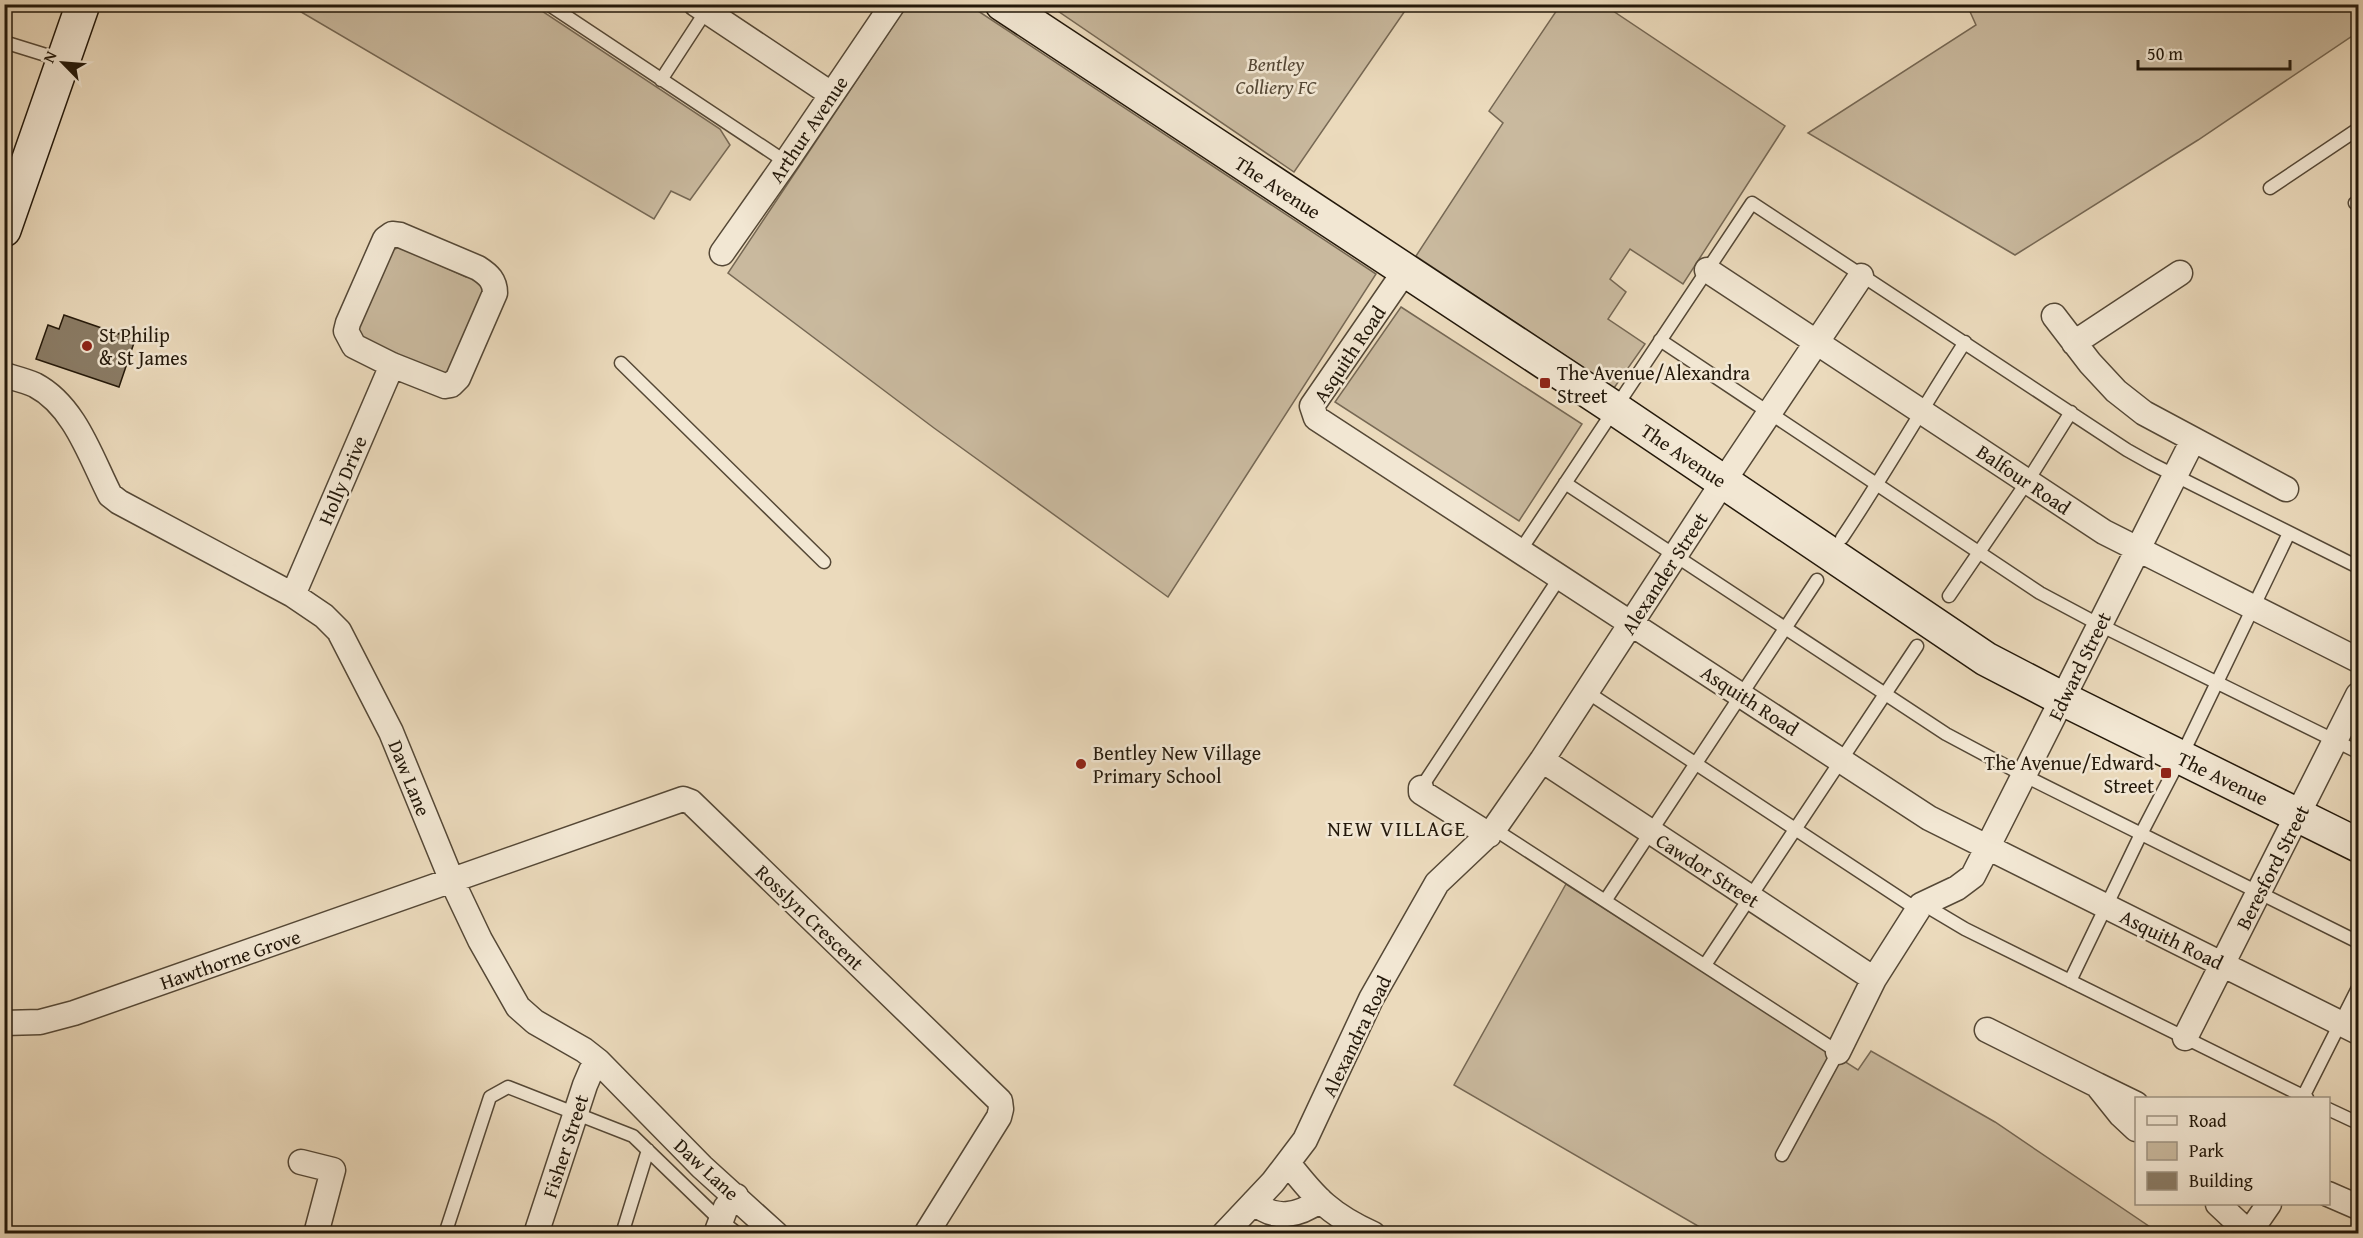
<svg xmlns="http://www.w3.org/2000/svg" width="2363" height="1238" font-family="'Gentium Book Plus',serif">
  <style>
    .green { fill: #c9b99e; stroke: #766854; stroke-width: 1.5 }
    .building { fill: #8b7d67; stroke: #23180a; stroke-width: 1.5 }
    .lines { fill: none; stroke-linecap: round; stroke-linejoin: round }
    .lane-casing { stroke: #554836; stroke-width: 15 }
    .street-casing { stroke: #554836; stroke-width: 27 }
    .secondary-casing { stroke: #23180a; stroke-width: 36 }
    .lane { stroke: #f2e7d3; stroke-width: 12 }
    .street { stroke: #f2e7d3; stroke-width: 24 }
    .secondary { stroke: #f2e7d3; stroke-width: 33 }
    .poi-dot { fill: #8f2418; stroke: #f2e7d3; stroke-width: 2 }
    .labels { text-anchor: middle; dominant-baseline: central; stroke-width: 5; stroke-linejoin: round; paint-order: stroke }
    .park-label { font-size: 20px; font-style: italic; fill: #554836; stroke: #f2e7d3 }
    .street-label { font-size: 20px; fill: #23180a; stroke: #f2e7d3 }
    .poi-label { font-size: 20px; fill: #23180a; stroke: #f2e7d3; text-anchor: start }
    .neighbourhood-label { font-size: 21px; letter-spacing: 1.5px; fill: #23180a; stroke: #f2e7d3 }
  </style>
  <rect width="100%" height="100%" fill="#ebdabc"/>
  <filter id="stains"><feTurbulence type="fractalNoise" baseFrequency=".00333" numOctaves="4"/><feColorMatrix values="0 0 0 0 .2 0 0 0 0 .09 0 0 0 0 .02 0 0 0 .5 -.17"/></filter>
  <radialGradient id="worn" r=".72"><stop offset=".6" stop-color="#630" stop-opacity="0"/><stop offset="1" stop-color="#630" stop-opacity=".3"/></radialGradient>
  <path class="green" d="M1561 4 1604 5 1785 126 1683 284 1630 249 1610 279 1626 292 1608 319 1645 344 1614 388 1416 256 1503 123 1489 111Z
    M299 5H533L720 129 730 145 690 200 671 191 654 219 296 9Z
    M969 5 1376 274 1168 597 934 428 728 273 907 5Z
    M1049 5H1409L1294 172Z
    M1967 5H2358V32L2198 140 2015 255 1808 133 1976 25Z
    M400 247 466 277 473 276 486 290 454 368 446 374 364 344 356 330 387 252Z
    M1401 307 1582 424 1519 521 1335 402Z
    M1566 884 1858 1070 1871 1051 1995 1122 2159 1233H1710L1454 1085Z"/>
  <path class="building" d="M64 315 119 334 121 329 137 334 119 387 36 359 48 325 59 329Z"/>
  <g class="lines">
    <g class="lane-casing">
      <path id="lane" d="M548 4 786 162
        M4 42 62 60
        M661 80 706 11
        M2270 188 2358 129
        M2355 203 2358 201
        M1660 340 2040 593 2100 625 2358 752
        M621 363 824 562
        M1565 483 1946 734 2025 776 2358 942
        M1842 538C1885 474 1923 407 1965 342
        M1520 551 1752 203 2127 450 2152 464 2358 567
        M1949 596 2027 482 2071 412
        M1587 692 1918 910
        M1421 788 1560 577
        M1494 829 1838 1052 1782 1155
        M1605 901 1817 580
        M1923 904 1965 929 2307 1098
        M1705 965 1917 646
        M2070 981 2141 834 2181 757 2289 533
        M2303 1097 2358 988
        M2328 1109 2358 1123
        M445 1234 490 1097 508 1087 633 1136 720 1220 738 1234
        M622 1234 648 1150"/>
    </g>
    <g class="street-casing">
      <path id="street" d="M696 4 831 94
        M392 234 400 235 478 268C489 275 495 281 495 293L458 378 451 385 445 386 392 365 354 346 346 331 348 323 385 239Z
        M722 253 786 162 893 4
        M1707 270 2104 532 2358 660
        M1405 271 1312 406 1316 418 1929 818 2358 1032
        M2054 316 2090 363 2116 391 2144 413 2286 489
        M2074 343 2180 273
        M4 375C14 378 26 381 35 385 75 406 91 458 110 495L119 502 293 595 324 616 339 631 391 732 452 881 480 940 518 1007 535 1022 584 1050 598 1061 702 1167 776 1234
        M293 595 392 365
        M1542 760 1874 979
        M1421 788V792L1489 835
        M4 1023 40 1022 74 1013 683 799 691 802 1000 1101 1001 1109 999 1117 926 1234
        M1987 1030 2097 1085
        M2185 1038 2358 695
        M1838 1052 1874 979 1921 905 1957 888 1973 876 2193 440
        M2136 1104 2097 1085 2121 1115 2136 1129
        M301 1162 333 1170 316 1234
        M1288 1163C1316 1199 1331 1215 1373 1234
        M2328 1194 2358 1207
        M1254 1202C1274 1221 1299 1216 1320 1200
        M2218 1204 2250 1234
        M2249 1233 2269 1204
        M536 1234 585 1085 591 1071 598 1061
        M716 1234 726 1207 736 1196
        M1224 1234 1273 1182 1305 1140 1371 999 1437 883 1494 829 1542 760 1723 482 1861 276"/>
    </g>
    <g class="secondary-casing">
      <path id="secondary" d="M1002 4 1614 408 1986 659 2063 699 2358 845
        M4 230 83 4"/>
    </g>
    <use href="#lane" class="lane"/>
    <use href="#street" class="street"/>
    <use href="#secondary" class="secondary"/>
  </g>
  <g class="poi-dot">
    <circle cx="87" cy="346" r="6"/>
    <rect x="1539" y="377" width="12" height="12" rx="3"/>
    <circle cx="1081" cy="764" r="6"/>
    <rect x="2160" y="767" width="12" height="12" rx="3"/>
  </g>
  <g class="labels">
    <g class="park-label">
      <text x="1276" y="63">Bentley<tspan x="1276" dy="23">Colliery FC</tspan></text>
    </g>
    <g class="street-label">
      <text transform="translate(808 129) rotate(-56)">Arthur Avenue</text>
      <text transform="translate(1278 187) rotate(33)">The Avenue</text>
      <text transform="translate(1349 354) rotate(-56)">Asquith Road</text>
      <text transform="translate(1684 455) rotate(34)">The Avenue</text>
      <text transform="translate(2024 479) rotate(34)">Balfour Road</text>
      <text transform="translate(342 480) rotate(-67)">Holly Drive</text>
      <text transform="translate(1664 573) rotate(-57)">Alexander Street</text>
      <text transform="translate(2079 666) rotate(-64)">Edward Street</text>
      <text transform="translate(1750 700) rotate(33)">Asquith Road</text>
      <text transform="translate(410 778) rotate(68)">Daw Lane</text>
      <text transform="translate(2223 778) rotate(26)">The Avenue</text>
      <text transform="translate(2272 867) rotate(-63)">Beresford Street</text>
      <text transform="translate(1708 870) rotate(33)">Cawdor Street</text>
      <text transform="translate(810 917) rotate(44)">Rosslyn Crescent</text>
      <text transform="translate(2172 939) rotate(26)">Asquith Road</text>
      <text transform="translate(230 959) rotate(-19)">Hawthorne Grove</text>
      <text transform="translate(1356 1036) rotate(-64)">Alexandra Road</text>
      <text transform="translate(565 1146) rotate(-72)">Fisher Street</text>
      <text transform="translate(707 1169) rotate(43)">Daw Lane</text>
    </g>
    <g class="poi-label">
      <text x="99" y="334">St Philip<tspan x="99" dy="23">&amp; St James</tspan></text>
      <text x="1557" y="372">The Avenue/Alexandra<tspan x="1557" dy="23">Street</tspan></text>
      <text x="1093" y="752">Bentley New Village<tspan x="1093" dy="23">Primary School</tspan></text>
      <text x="2154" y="762" text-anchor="end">The Avenue/Edward<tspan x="2154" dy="23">Street</tspan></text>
    </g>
    <g class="neighbourhood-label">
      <text x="1397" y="828">NEW VILLAGE</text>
    </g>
  </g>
  <rect width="2363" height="1238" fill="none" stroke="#ebdabc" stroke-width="24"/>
  <rect x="6" y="6" width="2351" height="1226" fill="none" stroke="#23180a" stroke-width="3"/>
  <rect x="12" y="12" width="2339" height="1214" fill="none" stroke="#23180a" stroke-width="1.5"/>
  <rect x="2135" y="1097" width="195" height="108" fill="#f2e7d3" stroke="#9f9483" stroke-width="1.5"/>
  <rect x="2147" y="1116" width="30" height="9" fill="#f2e7d3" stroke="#9f9483" stroke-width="1.5"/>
  <text x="2189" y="1127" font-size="18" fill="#23180a">Road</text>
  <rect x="2147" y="1142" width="30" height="18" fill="#c9b99e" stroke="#9f9483" stroke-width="1.5"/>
  <text x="2189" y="1157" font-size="18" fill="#23180a">Park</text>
  <rect x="2147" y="1172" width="30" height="18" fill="#8b7d67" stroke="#9f9483" stroke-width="1.5"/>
  <text x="2189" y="1187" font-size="18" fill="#23180a">Building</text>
  <g transform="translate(63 63) rotate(295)" stroke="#f2e7d3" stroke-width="4.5" paint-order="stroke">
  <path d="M0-4.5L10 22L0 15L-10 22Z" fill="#23180a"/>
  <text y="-9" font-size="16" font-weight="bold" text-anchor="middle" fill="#23180a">N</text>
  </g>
  <path d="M2138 60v9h152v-9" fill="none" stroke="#23180a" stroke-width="3"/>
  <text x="2147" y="60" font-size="18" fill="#23180a" stroke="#f2e7d3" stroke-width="4.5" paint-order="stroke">50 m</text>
  <rect width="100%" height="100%" filter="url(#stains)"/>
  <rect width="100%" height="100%" fill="url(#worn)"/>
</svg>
